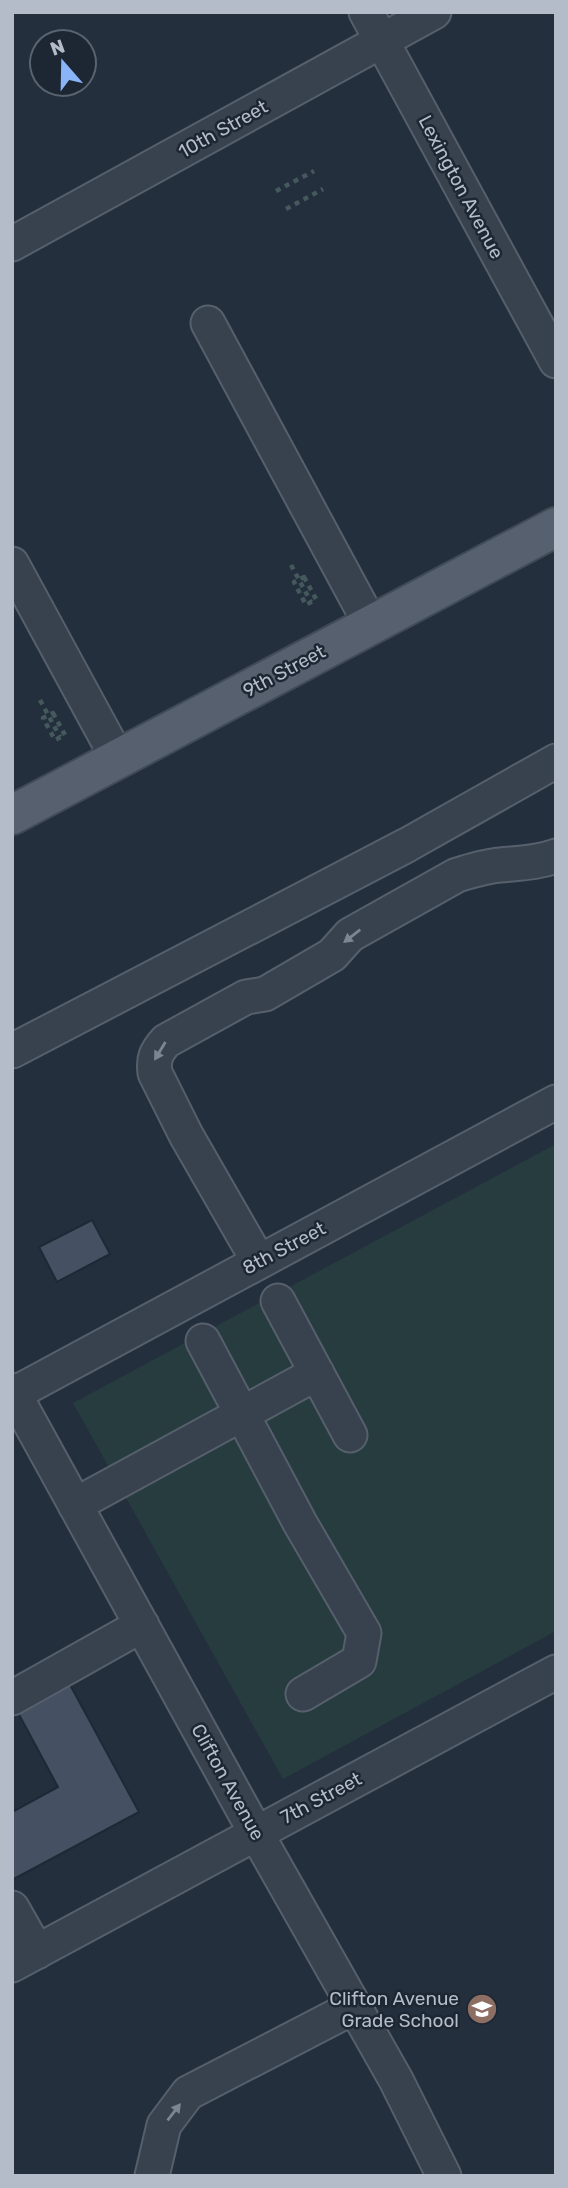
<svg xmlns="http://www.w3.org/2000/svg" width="568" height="2188" font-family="Rubik,sans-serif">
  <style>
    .green { fill: #263c3f }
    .building { fill: #455162; stroke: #1f2835; stroke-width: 2 }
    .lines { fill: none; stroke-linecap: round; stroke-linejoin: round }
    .minor-casing { stroke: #565f6c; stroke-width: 37 }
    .major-casing { stroke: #414a57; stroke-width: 42 }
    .path { stroke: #44595c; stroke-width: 4.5; stroke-dasharray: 5 5; stroke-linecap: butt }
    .minor { stroke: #38414e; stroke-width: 33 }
    .major { stroke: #56606e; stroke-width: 38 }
    .oneway { fill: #7c8592 }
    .labels { text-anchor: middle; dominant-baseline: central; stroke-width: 5; stroke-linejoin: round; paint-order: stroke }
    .street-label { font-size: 19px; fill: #b4bcc9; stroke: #1d2633 }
    .poi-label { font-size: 19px; fill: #b4bcc9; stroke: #1d2633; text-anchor: end }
  </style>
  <rect width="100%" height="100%" fill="#242f3e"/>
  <path class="green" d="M556 1144V1631L283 1779 73 1403Z"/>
  <path class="building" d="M92 1220 110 1254 57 1282 39 1247Z
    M68 1681 139 1812 12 1880V1812L58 1787 16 1709Z"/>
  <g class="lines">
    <g class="minor-casing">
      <path id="minor" d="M366 12 556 361
        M12 244 434 12
        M208 323 371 625
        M12 564 118 759
        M12 1051 407 845 556 761
        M259 1262 186 1135 155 1073C153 1059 156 1052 166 1041L246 997 265 994 332 955 350 935 457 875C471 871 486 866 500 865 520 863 537 863 556 856
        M278 1301 350 1435
        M203 1341 300 1523 364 1633 359 1661 303 1694
        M12 1390 256 1833 396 2080 444 2176
        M12 1395 556 1102
        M75 1505 317 1373
        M12 1698 142 1625
        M12 1908 37 1952
        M12 1965 556 1672
        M152 2176 164 2125 188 2093 354 2007"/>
    </g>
    <g class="major-casing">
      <path id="major" d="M12 815 556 527"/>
    </g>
    <path class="path" d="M276 191 314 171
      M286 209 323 189
      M291 565 311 602
      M304 577 316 599 306 605 294 582Z
      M40 700 60 737
      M53 713 65 735 55 740 43 718Z"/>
    <use href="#minor" class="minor"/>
    <use href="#major" class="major"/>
  </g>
  <defs><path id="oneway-solid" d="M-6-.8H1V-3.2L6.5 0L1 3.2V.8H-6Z" transform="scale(1.75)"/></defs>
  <g class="oneway">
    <use href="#oneway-solid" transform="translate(352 936) rotate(142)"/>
    <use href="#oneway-solid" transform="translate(160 1051) rotate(121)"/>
    <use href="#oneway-solid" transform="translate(174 2112) rotate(-52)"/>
  </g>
  <defs>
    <g id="school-disc" transform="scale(1.575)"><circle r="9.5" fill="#8d6e63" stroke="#1d2633"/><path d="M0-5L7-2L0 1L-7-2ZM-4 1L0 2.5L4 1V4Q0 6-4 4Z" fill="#fff"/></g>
  </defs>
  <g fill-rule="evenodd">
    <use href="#school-disc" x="482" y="2009"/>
  </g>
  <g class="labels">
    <g class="street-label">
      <text transform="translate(223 129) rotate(-29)">10th Street</text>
      <text transform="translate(461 187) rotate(62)">Lexington Avenue</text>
      <text transform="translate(284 671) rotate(-28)">9th Street</text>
      <text transform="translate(284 1248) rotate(-28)">8th Street</text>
      <text transform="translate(228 1782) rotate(61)">Clifton Avenue</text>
      <text transform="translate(321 1798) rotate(-28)">7th Street</text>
    </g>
    <g class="poi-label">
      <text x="459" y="1998">Clifton Avenue<tspan x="459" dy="22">Grade School</tspan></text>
    </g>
  </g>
  <rect width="568" height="2188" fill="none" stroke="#b4bcc9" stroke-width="28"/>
  <g transform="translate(63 63) rotate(340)"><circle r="33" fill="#1d2633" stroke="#59626f" stroke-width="2"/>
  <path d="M0-5L12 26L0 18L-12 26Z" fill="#8ab4f8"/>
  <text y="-10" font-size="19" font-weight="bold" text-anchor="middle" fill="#b4bcc9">N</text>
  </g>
</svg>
